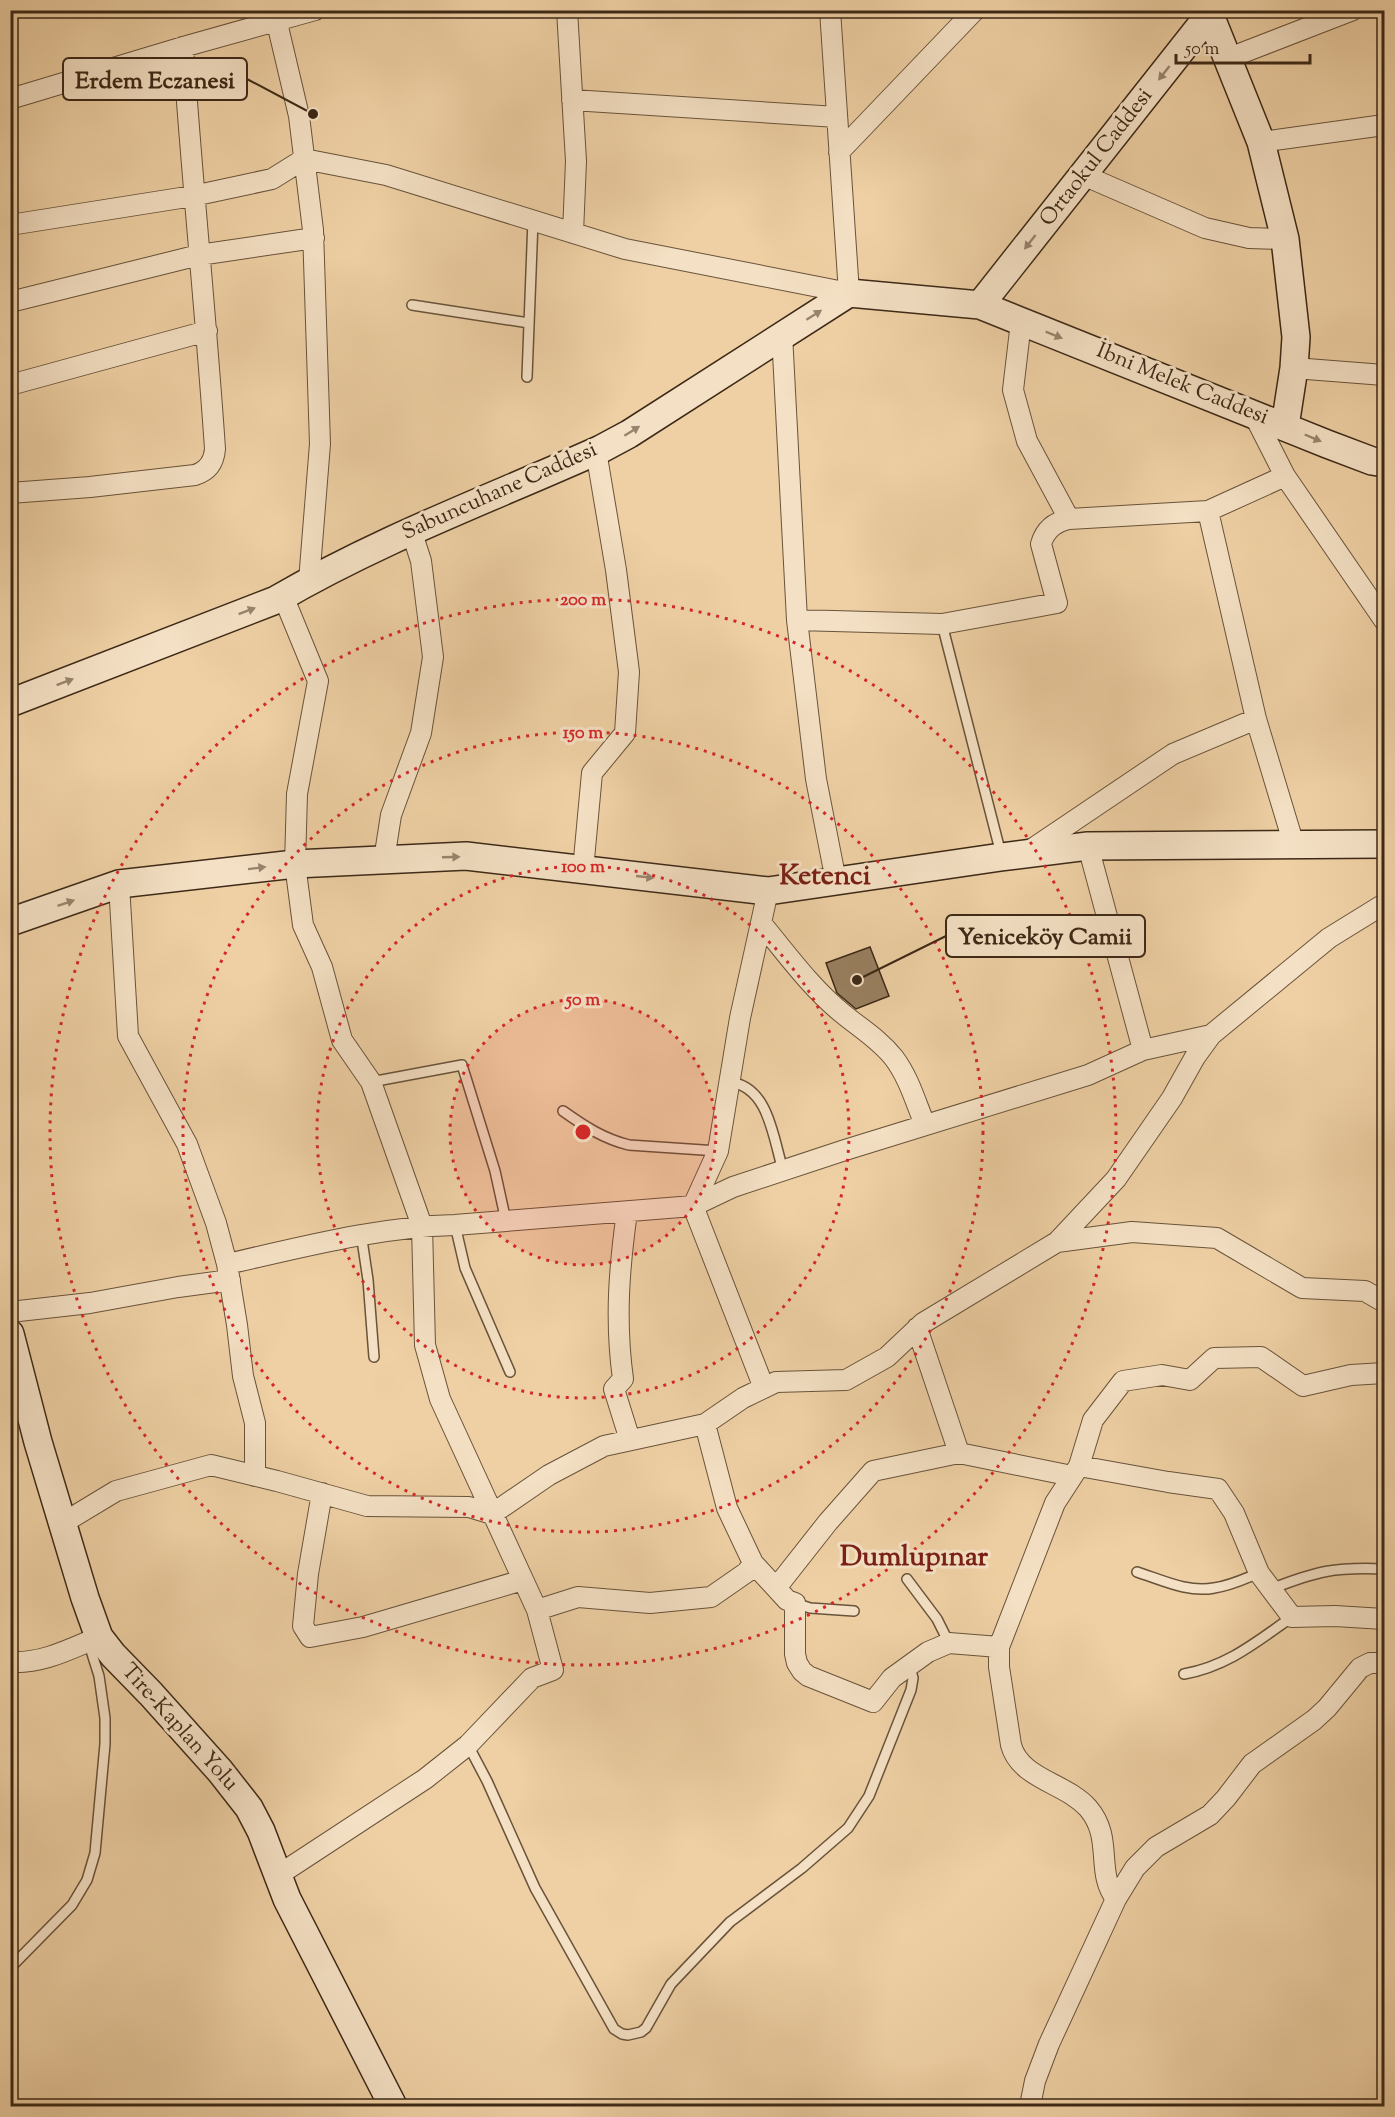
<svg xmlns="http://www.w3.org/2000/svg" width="1395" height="2117" font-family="'Sorts Mill Goudy',serif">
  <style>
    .building { fill: #998060; stroke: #3d2917; stroke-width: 1.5 }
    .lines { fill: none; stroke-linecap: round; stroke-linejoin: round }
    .lane-casing { stroke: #69533a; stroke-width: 12 }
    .street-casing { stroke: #69533a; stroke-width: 22 }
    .secondary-casing { stroke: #3d2917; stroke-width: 30 }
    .lane { stroke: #f4e0c4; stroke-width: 9 }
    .street { stroke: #f4e0c4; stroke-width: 20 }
    .secondary { stroke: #f4e0c4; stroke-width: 27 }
    .oneway { fill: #98846e }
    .ring { fill: none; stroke: #d62828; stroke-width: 3; stroke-dasharray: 3 6 }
    .labels { text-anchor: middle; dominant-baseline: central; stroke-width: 6; stroke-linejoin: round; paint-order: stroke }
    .street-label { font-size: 22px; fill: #3d2917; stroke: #f4e0c4 }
    .district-label { font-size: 28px; font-weight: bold; fill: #7a1f14; stroke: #f4e0c4 }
    .centre { fill: #d62828; stroke: #f4e0c4; stroke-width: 3 }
    .ring-label { font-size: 18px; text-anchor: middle; font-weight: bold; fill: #d62828; stroke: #f4e0c4; stroke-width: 6; stroke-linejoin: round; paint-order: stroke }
    .leader { fill: none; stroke: #3d2917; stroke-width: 2 }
    .callout-dot { fill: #3d2917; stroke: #f4e0c4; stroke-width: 2 }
    .callout { fill: #f4e0c4; stroke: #3d2917; stroke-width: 2 }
    .callout-label { font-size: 24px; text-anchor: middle; font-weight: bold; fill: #3d2917 }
  </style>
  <rect width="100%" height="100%" fill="#eed0a4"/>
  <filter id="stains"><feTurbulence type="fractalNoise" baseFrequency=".00333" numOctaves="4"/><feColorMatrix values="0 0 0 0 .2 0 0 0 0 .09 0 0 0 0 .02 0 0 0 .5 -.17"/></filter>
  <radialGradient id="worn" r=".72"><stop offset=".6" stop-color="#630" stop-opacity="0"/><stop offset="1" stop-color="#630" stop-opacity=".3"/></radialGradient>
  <path class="building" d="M870 947 889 996 856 1009 837 993 826 963Z"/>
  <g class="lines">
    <g class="lane-casing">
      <path id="lane" d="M412 305 529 323
        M527 377 533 220
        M942 624 1001 854
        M371 1082 462 1065 495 1171 506 1221
        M729 1082C769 1086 773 1138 783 1170
        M563 1111C584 1126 604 1139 629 1145L718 1151
        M455 1225 465 1268 510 1372
        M361 1233 368 1280 374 1357
        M1137 1572C1162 1580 1188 1593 1214 1588 1230 1586 1244 1579 1259 1573
        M907 1579 937 1619 949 1643
        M1271 1589C1317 1571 1334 1567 1384 1569
        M795 1603 810 1608 854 1611
        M1184 1674C1228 1666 1256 1642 1292 1617
        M468 1745 487 1781 535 1888 614 2029 622 2034 628 2035 641 2032 646 2028 671 1984 730 1922 802 1868 848 1828 869 1796 911 1690 913 1678 909 1664
        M10 1968 72 1905 87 1880 95 1853 105 1744V1718L99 1676 88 1641"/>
    </g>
    <g class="street-casing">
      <path id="street" d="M274 10 299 116 313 230 320 444 309 581
        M567 10 576 161 573 233
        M1229 58 1353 10
        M10 99 183 47 315 10
        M572 100 837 117
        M1261 142 1384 125
        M839 152 975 10
        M1083 175 1205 228 1249 238 1285 239
        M10 225 193 196 272 179 304 159 386 175 625 249 849 293 830 10
        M10 302 199 255 314 238
        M1021 322 1013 390 1027 441 1069 519 1208 511 1285 476
        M782 334 797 620 816 779 836 881
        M1294 368 1384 375
        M10 385 207 331
        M1253 413 1285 476 1384 620
        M10 493 90 487 195 475C208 471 214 462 215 449 206 315 192 181 183 47
        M1208 511 1256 719 1294 845
        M797 620 942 624 1057 603 1041 544C1045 530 1054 522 1069 519
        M1088 846 1143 1050
        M1029 851 1173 754 1256 719
        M384 860 391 815 421 733 433 657 421 561 411 530
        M583 870 592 773 625 733 629 672 616 570 596 451
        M119 884 128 1036 187 1144 216 1223 227 1264 237 1325 243 1376 255 1423V1476
        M761 923C786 953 811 988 842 1013 860 1028 879 1039 894 1058 909 1078 916 1103 925 1125
        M627 1212C619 1269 615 1321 623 1379L614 1389 630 1440
        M1057 1242 1132 1232 1217 1238 1302 1288 1365 1291 1384 1302
        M227 1264C303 1247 377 1227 455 1225L693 1206 733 1187 845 1150 1088 1075 1143 1050 1211 1035 1329 938 1384 904
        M10 1312 90 1303 178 1287 230 1280
        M764 1388 693 1206 718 1151 740 1018 768 891
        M705 1424 727 1508 753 1563 787 1600 795 1603V1654L797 1663 802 1671 808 1676 873 1702 892 1678 928 1652 949 1643 999 1647 1055 1503 1079 1466 1093 1420 1123 1381 1162 1375 1190 1380 1214 1358 1261 1357 1303 1386 1351 1375 1384 1373
        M959 1453 1072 1476
        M1079 1466 1168 1482 1218 1489 1234 1513 1259 1573 1292 1617 1335 1616 1384 1619
        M322 1493 308 1574 303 1626 310 1637 363 1627 523 1580
        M492 1514 549 1475 604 1446 705 1424 743 1398 776 1382 846 1380 887 1357 923 1323 1057 1242 1116 1179 1172 1098 1195 1057 1211 1035
        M63 1523 116 1491 211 1465 277 1481 367 1506 469 1507 492 1514
        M776 1588 828 1522 873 1471 959 1453 917 1328
        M537 1610 578 1597 650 1603 711 1597 747 1572 753 1563
        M999 1647V1667L1011 1745C1020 1779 1066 1783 1088 1808 1114 1838 1095 1872 1116 1899
        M10 1662C42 1664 70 1649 99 1637
        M277 1876 425 1779 468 1745 532 1678 553 1670 537 1610 440 1399 425 1345 422 1226 371 1082 342 1040 322 967 303 925 295 864 297 794 318 681 283 596
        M1030 2106 1035 2081 1049 2044 1116 1899 1135 1868 1156 1847 1210 1815 1226 1798 1252 1764 1314 1720 1327 1708 1360 1668 1370 1663H1384"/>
    </g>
    <g class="secondary-casing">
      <path id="secondary" d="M1208 10 1261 142 1285 239 1296 337 1294 368 1285 426
        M980 305 1213 10
        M10 703 276 600C380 539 492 498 601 449L629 434 849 293 980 305 1327 444 1372 461 1384 463
        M10 922 119 884 295 864 466 856 768 891 1001 857 1088 846 1384 844
        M10 1334 38 1442 85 1598 99 1637 113 1655 151 1694 220 1771 249 1808 261 1831 287 1899 393 2106"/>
    </g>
    <use href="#lane" class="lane"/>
    <use href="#street" class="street"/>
    <use href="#secondary" class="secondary"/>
  </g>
  <defs><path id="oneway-solid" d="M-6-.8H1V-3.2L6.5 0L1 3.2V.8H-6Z" transform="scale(1.5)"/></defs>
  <g class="oneway">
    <use href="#oneway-solid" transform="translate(1164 73) rotate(128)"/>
    <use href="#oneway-solid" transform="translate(1030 242) rotate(128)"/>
    <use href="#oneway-solid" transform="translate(814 315) rotate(-32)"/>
    <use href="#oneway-solid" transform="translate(1054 335) rotate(22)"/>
    <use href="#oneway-solid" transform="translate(632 431) rotate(-32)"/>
    <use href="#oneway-solid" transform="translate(1313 438) rotate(23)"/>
    <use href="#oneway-solid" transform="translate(247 611) rotate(-21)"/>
    <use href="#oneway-solid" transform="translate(65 682) rotate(-21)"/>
    <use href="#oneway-solid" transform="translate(451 857) rotate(-2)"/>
    <use href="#oneway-solid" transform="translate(257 868) rotate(-7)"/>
    <use href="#oneway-solid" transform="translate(645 877) rotate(6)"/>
    <use href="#oneway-solid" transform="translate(66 903) rotate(-19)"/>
  </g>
  <circle cx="583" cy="1132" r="133" fill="#d62828" fill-opacity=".12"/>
  <g class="ring">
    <circle cx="583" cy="1132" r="133"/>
    <circle cx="583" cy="1132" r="266"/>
    <circle cx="583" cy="1132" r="400"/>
    <circle cx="583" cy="1132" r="533"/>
  </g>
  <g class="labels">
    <g class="street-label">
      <text transform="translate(1097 158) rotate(-52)">Ortaokul Caddesi</text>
      <text transform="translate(1182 385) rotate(22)">İbni Melek Caddesi</text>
      <text transform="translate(500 492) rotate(-24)">Sabuncuhane Caddesi</text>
      <text transform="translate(179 1728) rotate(48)">Tire-Kaplan Yolu</text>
    </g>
    <g class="district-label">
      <text x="825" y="877">Ketenci</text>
      <text x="914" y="1558">Dumlupınar</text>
    </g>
  </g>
  <circle cx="583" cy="1132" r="9" class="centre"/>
  <g class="ring-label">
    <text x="583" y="605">200 m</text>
    <text x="583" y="738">150 m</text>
    <text x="583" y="872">100 m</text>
    <text x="583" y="1005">50 m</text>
  </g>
  <path class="leader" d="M313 114L247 79M857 980L946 936"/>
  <g class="callout-dot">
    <circle cx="313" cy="114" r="6"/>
    <circle cx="857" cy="980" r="6"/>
  </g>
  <g class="callout">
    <rect x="63" y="58" width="184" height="42" rx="6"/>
    <rect x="946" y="915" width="199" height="42" rx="6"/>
  </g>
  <g class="callout-label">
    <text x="155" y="88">Erdem Eczanesi</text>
    <text x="1045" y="944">Yeniceköy Camii</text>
  </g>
  <rect width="1395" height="2117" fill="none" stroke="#eed0a4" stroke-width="36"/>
  <rect x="12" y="12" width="1371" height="2093" fill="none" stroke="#3d2917" stroke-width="3"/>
  <rect x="18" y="18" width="1359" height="2081" fill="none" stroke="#3d2917" stroke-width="1.5"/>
  <path d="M1176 54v9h134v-9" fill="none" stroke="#3d2917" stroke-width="3"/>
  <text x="1185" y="54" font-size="18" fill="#3d2917" stroke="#f4e0c4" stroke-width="4.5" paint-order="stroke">50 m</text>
  <rect width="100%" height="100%" filter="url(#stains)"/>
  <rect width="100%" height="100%" fill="url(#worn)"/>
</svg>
